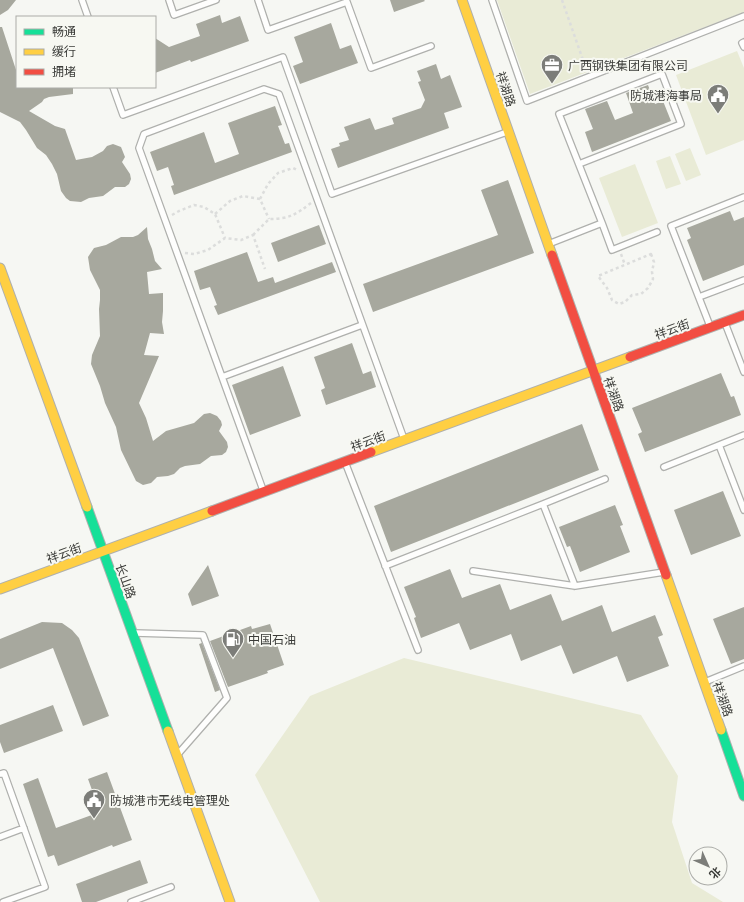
<svg xmlns="http://www.w3.org/2000/svg" width="744" height="902" font-family="Manrope,'Noto Sans SC',sans-serif">
  <style>
    .green { fill: #e9ebd6 }
    .building { fill: #a7a89e }
    .lines { fill: none; stroke-linecap: round; stroke-linejoin: round }
    .lane-casing { stroke: #afb0ad; stroke-width: 8 }
    .fast-casing { stroke: #afb0ad; stroke-width: 11 }
    .slow-casing { stroke: #afb0ad; stroke-width: 11 }
    .jam-casing { stroke: #afb0ad; stroke-width: 11 }
    .path { stroke: #dcdddc; stroke-width: 2.5; stroke-dasharray: 3 3; stroke-linecap: butt }
    .lane { stroke: #fefefd; stroke-width: 5.5 }
    .fast { stroke: #16e098; stroke-width: 9 }
    .slow { stroke: #ffcf43; stroke-width: 9 }
    .jam { stroke: #f24e42; stroke-width: 9 }
    .labels { text-anchor: middle; dominant-baseline: central; stroke-width: 4; stroke-linejoin: round; paint-order: stroke }
    .poi-label { font-size: 12px; fill: #3a3b38; stroke: #f7f8f2; text-anchor: start }
    .street-label { font-size: 12px; fill: #3a3b38; stroke: #f7f8f2 }
  </style>
  <rect width="100%" height="100%" fill="#f6f7f3"/>
  <path class="green" d="M497 0H744V12L530 94Z
    M737 51 744 68V140L706 155 676 75Z
    M690 148 701 175 686 181 675 154Z
    M670 156 681 184 666 189 656 161Z
    M635 164 658 223 622 237 599 178Z
    M404 658 641 715 678 776 672 822 692 883 723 902H320L255 775 310 696Z"/>
  <path class="building" d="M0 0H16L8 10 0 15Z
    M390 0H424L425 1 394 12Z
    M220 15 222 23 240 16 249 41 191 62 190 60 155 73V38L169 47 200 36 196 24Z
    M331 23 340 49 351 45 358 63 300 84 293 66 303 62 294 37Z
    M0 27H2L17 73V87H73V94L49 97 44 99 42 102 29 111 55 126 65 129 76 160 92 157 103 151 107 146 113 144 121 147 125 157 122 162 130 174 131 179 129 184 125 187H115L103 196 89 198 81 202 70 201 66 198 61 191 57 174 52 164 46 155 37 148 26 130 20 122 0 112Z
    M436 64 441 79 450 75 462 107 444 113 449 128 338 168 331 149 340 146 339 143 349 140 344 127 370 118 375 130 394 124 392 118 421 108 425 100 418 82 421 81 417 71Z
    M648 85 655 104 663 101 671 121 592 152 585 132 593 129 585 109 607 101 615 120 633 113 626 93Z
    M275 106 282 125 278 126 285 144 289 143 292 152 174 195 171 186 174 185 168 167 157 171 150 152 204 132 215 163 239 154 228 123Z
    M508 180 534 253 373 312 363 284 498 235 481 190Z
    M730 211 734 221 744 217V265L703 281 687 240 691 238 687 228Z
    M319 225 326 244 278 262 271 243Z
    M147 227 148 239 152 249 155 261 162 269 147 272 149 294 163 293V311L162 322 164 334 150 333 144 355 159 356 139 403 146 418 153 441 166 431 194 423 204 414 210 413 217 416 221 421 222 425 219 431 227 442 228 447 226 452 222 455 211 456 200 464 185 466 180 468 174 474 168 476 157 477 151 483 143 485 136 481 121 450 116 427 105 403 100 386 91 364 92 355 100 336 99 309 100 300V290L90 270 88 257 94 248 106 245 121 237H133L138 235Z
    M247 252 258 282 273 277 275 283 332 262 336 272 218 315 214 306 217 305 210 287 200 290 194 271Z
    M352 343 363 374 371 371 376 387 326 405 321 390 325 388 314 357Z
    M283 366 301 416 250 435 232 385Z
    M721 373 731 397 734 396 741 415 645 452 638 434 642 432 632 408Z
    M582 424 599 470 391 552 374 506Z
    M723 491 741 536 691 555 674 510Z
    M615 505 623 525 620 526 630 552 580 572 570 546 567 547 559 527Z
    M208 565 219 596 192 606 188 594Z
    M450 569 462 598 500 584 510 610 551 594 562 621 602 605 612 632 655 615 663 635 658 637 669 666 627 682 617 656 573 674 561 645 521 661 511 634 470 650 459 623 421 638 414 618 416 617 404 587Z
    M744 607V659L731 664 713 619Z
    M42 622 62 623 72 630 79 638 109 716 83 726 53 648 0 669V639Z
    M270 624 284 665 267 671 268 673 228 687 210 641 251 626 252 629Z
    M202 643 220 690 215 692 199 644Z
    M53 705 63 731 4 753 0 742V725Z
    M107 772 132 840 113 847 112 845 58 866 54 855 48 857 23 784 38 778 56 828 100 812 88 779Z
    M140 860 148 883 96 902H82L76 884Z"/>
  <g class="lines">
    <g class="lane-casing">
      <path id="lane" d="M82 0 88 17
        M169 0 174 15 216 0
        M258 0 268 30 347 2 371 68 431 46
        M492 0 527 101 744 16
        M744 42 742 43 744 47
        M113 87 123 115 283 57 332 194 507 132
        M579 164 681 124 662 74 559 114 602 223
        M551 243 602 223 612 250 657 232
        M699 297 744 280
        M725 323 744 372
        M710 326 671 226 744 197
        M222 377 362 325
        M719 445 744 510
        M345 462 418 650
        M664 467 744 435
        M263 490 139 148 144 134 264 89 279 94 404 439
        M543 504 605 479
        M385 566 543 504 575 586
        M473 571 575 586 664 572
        M135 633 203 635 227 698 178 754
        M705 682 744 666
        M0 774 4 773 45 887 3 902
        M0 837 24 828
        M131 902 171 887"/>
    </g>
    <g class="fast-casing">
      <path id="fast" d="M87 507 168 731
        M721 730 744 796"/>
    </g>
    <g class="slow-casing">
      <path id="slow" d="M462 0 552 255
        M0 268 87 507
        M371 452 630 357
        M666 575 721 730
        M0 589 212 511
        M168 731 230 902"/>
    </g>
    <g class="jam-casing">
      <path id="jam" d="M552 255 666 575
        M630 357 744 315
        M212 511 371 452"/>
    </g>
    <path class="path" d="M562 0 583 60
      M260 199 268 184 278 173 293 168 297 170
      M215 214 230 201 243 196 260 199 269 219
      M172 215 179 211 194 205 204 207 215 214 225 238
      M253 235 269 219C289 219 295 215 311 203
      M185 253 194 254 208 250 225 238 241 240 253 235 265 269
      M621 254 625 265
      M651 254 654 262 652 272 653 279 648 288 641 294 632 295 625 302 619 304 612 300 607 288 598 276Z"/>
    <use href="#lane" class="lane"/>
    <use href="#fast" class="fast"/>
    <use href="#slow" class="slow"/>
    <use href="#jam" class="jam"/>
  </g>
  <defs>
    <g id="office-pin" transform="scale(1.15)"><path d="M0 17L-7.5 6A9.5 9.5 0 1 1 7.5 6Z" fill="#7c7d79" stroke="#f7f8f2"/><path d="M-6-3h4V-5.5h4V-3h4V5H-6ZM-1-4.5V-3h2v-1.5ZM-6 0V1H6V0Z" fill="#fff"/></g>
    <g id="civic-pin" transform="scale(1.15)"><path d="M0 17L-7.5 6A9.5 9.5 0 1 1 7.5 6Z" fill="#7c7d79" stroke="#f7f8f2"/><path d="M-.6-6.5H3V-4.5H.6V-3L4-1V1h2V6H-6V1h2V-1L-.6-3ZM-1.2 2.5V6h2.4V2.5Z" fill="#fff"/></g>
    <g id="fuel-pin" transform="scale(1.15)"><path d="M0 17L-7.5 6A9.5 9.5 0 1 1 7.5 6Z" fill="#7c7d79" stroke="#f7f8f2"/><path d="M-5.5-6h7V0h2V4h1.3V-2.5L3-4.5l.8-.8L6-3V5H2.5V1h-1V6h-7ZM-4.2-4.7v3.2H.2V-4.7Z" fill="#fff"/></g>
  </defs>
  <g fill-rule="evenodd">
    <use href="#office-pin" x="552" y="65"/>
    <use href="#civic-pin" x="718" y="95"/>
    <use href="#fuel-pin" x="233" y="639"/>
    <use href="#civic-pin" x="94" y="800"/>
  </g>
  <g class="labels">
    <g class="poi-label">
      <text x="568" y="65">广西钢铁集团有限公司</text>
      <text x="702" y="95" text-anchor="end">防城港海事局</text>
      <text x="248" y="639">中国石油</text>
      <text x="110" y="800">防城港市无线电管理处</text>
    </g>
    <g class="street-label">
      <text transform="translate(506 89) rotate(71)">祥湖路</text>
      <text transform="translate(672 329) rotate(-20)">祥云街</text>
      <text transform="translate(614 394) rotate(70)">祥湖路</text>
      <text transform="translate(368 441) rotate(-20)">祥云街</text>
      <text transform="translate(64 553) rotate(-20)">祥云街</text>
      <text transform="translate(126 581) rotate(70)">长山路</text>
      <text transform="translate(723 699) rotate(70)">祥湖路</text>
    </g>
  </g>
  <rect x="16" y="16" width="140" height="72" fill="#f7f8f2" stroke="#abaca8"/>
  <rect x="24" y="29" width="20" height="6" fill="#16e098" stroke="#abaca8"/>
  <text x="52" y="36" font-size="12" fill="#3a3b38">畅通</text>
  <rect x="24" y="49" width="20" height="6" fill="#ffcf43" stroke="#abaca8"/>
  <text x="52" y="56" font-size="12" fill="#3a3b38">缓行</text>
  <rect x="24" y="69" width="20" height="6" fill="#f24e42" stroke="#abaca8"/>
  <text x="52" y="76" font-size="12" fill="#3a3b38">拥堵</text>
  <g transform="translate(708 866) rotate(135)"><circle r="19" fill="#f7f8f2" stroke="#abaca8"/>
  <path d="M0-3L7 15L0 10L-7 15Z" fill="#7c7d79"/>
  <text y="-6" font-size="11" font-weight="bold" text-anchor="middle" fill="#3a3b38">北</text>
  </g>
</svg>
